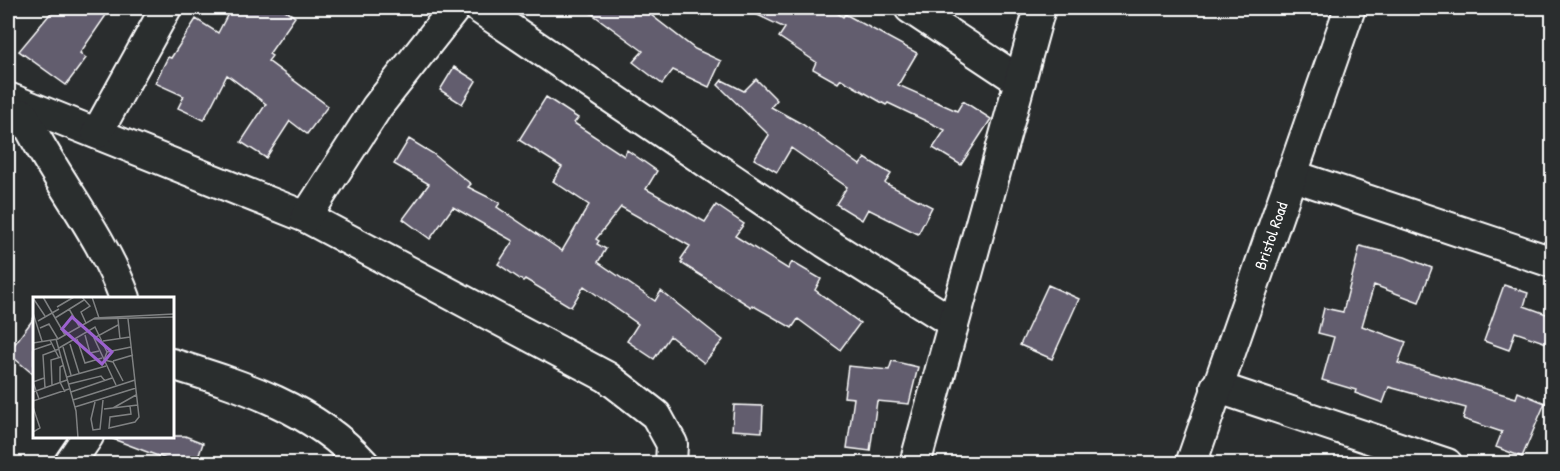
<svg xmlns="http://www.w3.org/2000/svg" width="1560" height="471" font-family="'Patrick Hand',sans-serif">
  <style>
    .building { fill: #625d6e; stroke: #fff; stroke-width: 1.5 }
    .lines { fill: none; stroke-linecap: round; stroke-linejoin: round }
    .minor-casing { stroke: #fff; stroke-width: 34 }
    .minor { stroke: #2a2d2e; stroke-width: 30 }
    .labels { text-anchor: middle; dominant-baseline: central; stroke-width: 4.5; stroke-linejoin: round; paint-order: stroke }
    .street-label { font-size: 16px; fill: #fff; stroke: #2a2d2e }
    .inset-road { fill: none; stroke: #7f8182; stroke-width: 1.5 }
    .view { fill: #9c61cf; fill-opacity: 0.15; stroke: #9c61cf; stroke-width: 3 }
    .inset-edge { fill: none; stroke: #fff; stroke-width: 3 }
  </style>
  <rect width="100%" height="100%" fill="#2a2d2e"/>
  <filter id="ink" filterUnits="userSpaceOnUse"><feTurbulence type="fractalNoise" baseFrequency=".0167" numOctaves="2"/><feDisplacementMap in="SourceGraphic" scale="12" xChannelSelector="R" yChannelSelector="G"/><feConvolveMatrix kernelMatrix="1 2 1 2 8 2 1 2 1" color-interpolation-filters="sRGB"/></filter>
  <g filter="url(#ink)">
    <path class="building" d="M55 8H111L80 53 86 58 66 85 19 51Z
      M231 8H282L295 17 269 54 272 56 268 61 328 106 307 134 290 121 266 158 241 142 266 104 227 75 204 120 178 108 184 96 155 83 168 57 171 58 196 19 218 33Z
      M584 8H642L695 49 721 61 709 87 673 70 662 84 633 62 643 51Z
      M743 8H830L843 17 845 14 917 53 898 85 957 111 963 101 991 119 961 165 933 148 945 130 888 103 886 105 841 79 838 83 813 69 816 62 779 37 785 28Z
      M454 67 476 81 462 104 440 90Z
      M756 79 777 100 771 107 802 124 860 165 865 158 891 174 885 183 932 207 918 234 868 209 862 220 836 204 847 187 791 148 777 172 754 159 769 135 718 85 722 80 744 91Z
      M546 97 578 118 574 123 624 156 627 150 657 171 646 189 705 222 716 205 744 224 735 236 788 269 792 262 821 279 815 290 860 323 840 350 798 319 792 328 752 305 751 307 681 263 683 261 681 259 690 246 621 207 596 239 599 241 597 244 606 249 598 262 655 301 661 291 723 340 704 363 670 336 654 359 627 341 638 324 584 286 571 307 525 279 523 281 498 264 513 241 453 207 430 239 403 219 429 184 394 164 409 139 432 153 471 184 468 187 500 203 497 207 562 251 589 205 553 181 562 167 519 140Z
      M1360 246 1405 257 1432 268 1419 302 1374 285 1362 326 1406 342 1398 363 1516 398 1518 392 1545 403 1522 457 1496 447 1502 432 1463 419 1466 408 1389 387 1383 403 1355 393 1356 390 1322 380 1334 337 1318 333 1324 308 1343 312Z
      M1048 285 1079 299 1052 359 1020 345Z
      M1504 285 1528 293 1524 306 1552 316V345L1515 332 1509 350 1484 341Z
      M34 318V375L8 353Z
      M892 361 918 367 909 404 877 401 870 451 847 448 854 398 844 397 848 366 889 370Z
      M734 405 763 406 762 432 732 430Z
      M114 436H185L203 443 196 464H179L113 439Z"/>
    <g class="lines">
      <g class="minor-casing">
        <g id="minor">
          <path d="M479 8 825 242 952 322"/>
          <path d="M910 8 1020 81"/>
          <path d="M8 98 306 217 607 377 656 415 672 444 671 464"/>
          <path d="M23 114C54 178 101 232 125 298"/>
          <path d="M97 133 166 8"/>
          <path d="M1291 175 1552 262"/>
          <path d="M306 217 377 107 455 8"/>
          <path d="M172 364C243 386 313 408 364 464"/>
          <path d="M1216 387 1447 464"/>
          <path d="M69 464 88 436"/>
          <path d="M915 464 1040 8"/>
          <path id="s1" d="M1191 464 1350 8"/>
        </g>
      </g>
      <use href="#minor" class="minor"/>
    </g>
  </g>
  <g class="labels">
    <g class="street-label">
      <text stroke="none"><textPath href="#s1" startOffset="242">Bristol Road</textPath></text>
    </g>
  </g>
  <g transform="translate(33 297)">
    <rect width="141" height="141" fill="#2a2d2e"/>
    <path class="inset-road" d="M10 0 32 38M49 0 57 9 48 15 53 26M59 0 66 21M0 1 12 19M24 10 41 0M36 12 46 29M0 16 9 44M22 21 51 3M60 22 141 20M85 22 87 42M95 22 106 120 102 125 76 131 77 120 98 117 97 109M5 24 26 12M7 31 16 27 25 42M52 38 57 56 66 54M23 42 43 114 45 141M44 42 52 66 69 61M17 43 26 61M70 44 97 40M0 46 25 42 62 21 141 17M37 47 46 76M30 50 38 78M26 51 62 30 74 55 71 63M0 53 18 47M74 55 98 50M71 63 80 65 90 84M80 64 100 58M31 68 27 70V85L32 95M34 80 73 69M36 87 68 79 72 84M19 88 18 63 28 60M83 88 61 41 85 28M12 91 10 58 26 52M0 95 34 83M38 95 79 81M6 102 0 85 11 81M40 103 102 83M0 104 36 92M62 105 58 122 60 133 67 132 70 103M0 110 7 131 0 135M42 110 103 91M80 111 103 98M71 112 105 108"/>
    <path class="view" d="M39 20 79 55 69 67 29 32Z"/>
    <rect width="141" height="141" class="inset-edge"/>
  </g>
  <rect width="1560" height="471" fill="none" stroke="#2a2d2e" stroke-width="30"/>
  <rect x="15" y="15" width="1530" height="441" fill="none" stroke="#fff" stroke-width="2" filter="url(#ink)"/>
</svg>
